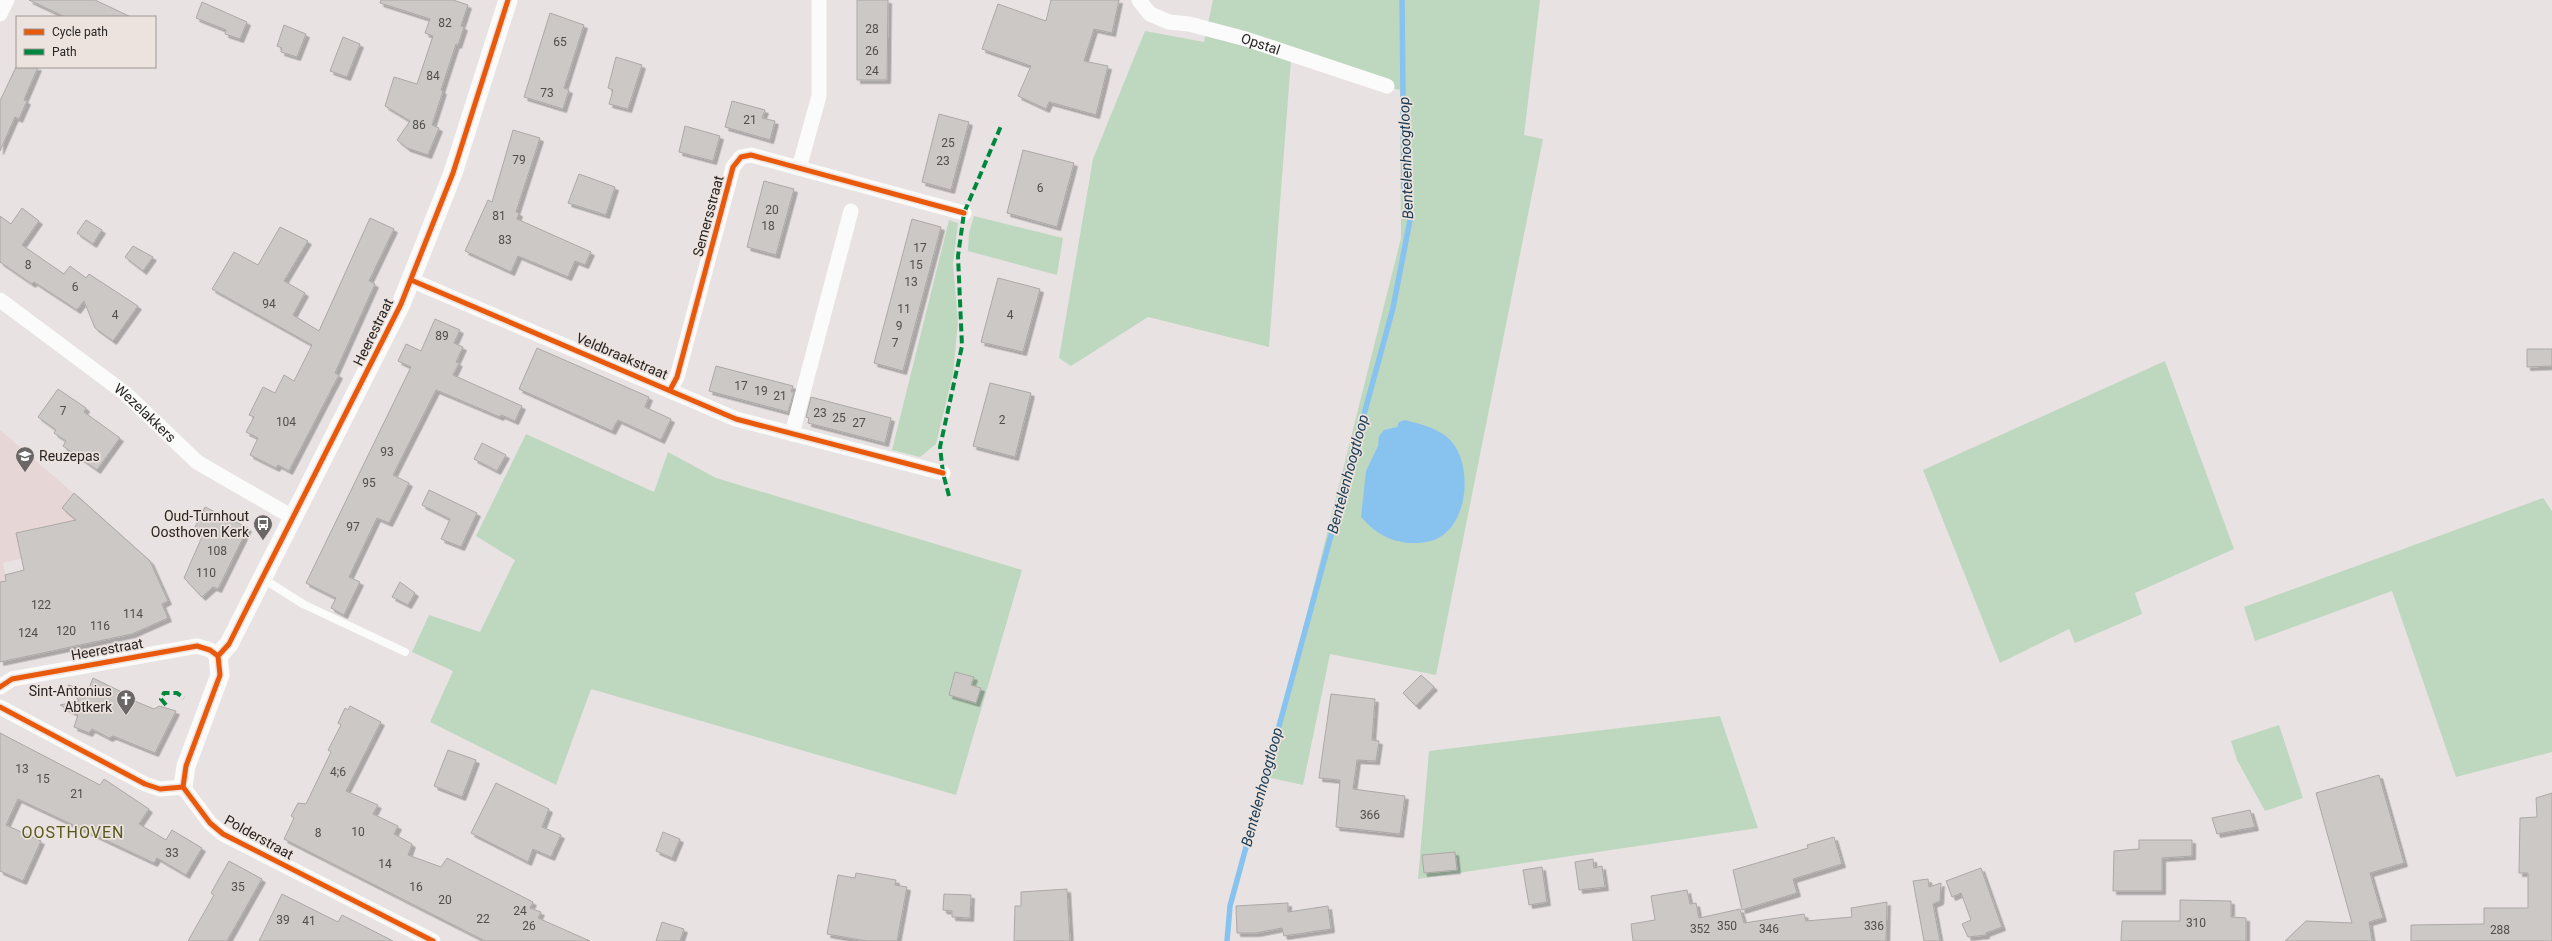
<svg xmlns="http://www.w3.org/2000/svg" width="2552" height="941" font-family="Roboto,sans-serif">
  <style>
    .education { fill: #e7d6d6 }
    .green { fill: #bed7bf }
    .water { fill: #88c3f0 }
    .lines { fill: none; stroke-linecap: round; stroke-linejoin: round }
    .stream { stroke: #88c3f0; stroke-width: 5.5 }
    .building { fill: #cbc8c6; stroke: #aca8a7; filter: url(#shadow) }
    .service { stroke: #fcfbfb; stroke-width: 8 }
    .minor { stroke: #fcfbfb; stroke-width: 15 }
    .tertiary { stroke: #fcfbfb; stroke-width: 19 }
    .quiet { stroke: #00873e; stroke-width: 4; stroke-dasharray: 8 4; stroke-linecap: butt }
    .cycleway-casing { stroke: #ece2de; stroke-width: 8 }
    .cycleway { stroke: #e8590c; stroke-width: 5 }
    .labels { text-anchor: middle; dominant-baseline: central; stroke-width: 3.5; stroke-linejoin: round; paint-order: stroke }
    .number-label { font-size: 12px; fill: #514d4c }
    .street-label { font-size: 14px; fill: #282423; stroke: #ece2de }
    .poi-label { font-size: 14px; fill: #282423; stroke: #ece2de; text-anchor: end }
    .water-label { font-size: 15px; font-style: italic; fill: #153953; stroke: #ece2de }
    .quarter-label { font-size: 16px; letter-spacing: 1px; fill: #57571b; stroke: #ece2de }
  </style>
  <defs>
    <filter id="shadow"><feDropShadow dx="3.5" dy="3.5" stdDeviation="0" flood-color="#0004"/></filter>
  </defs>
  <rect width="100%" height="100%" fill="#e8e3e2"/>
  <path class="education" d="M0 430 101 517 92 530V542L3 563 8 588 0 589Z"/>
  <path class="green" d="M1213 0H1540L1524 135 1543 139 1436 675 1330 654 1303 785 1266 777 1401 238 1400 90 1291 60 1269 347 1148 317 1071 366 1059 358 1093 159 1145 31 1204 42Z
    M974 216 1063 238 1057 275 968 251 969 233Z
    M949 220 958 223 953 264 958 322 953 374 936 444 920 457 892 450Z
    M2165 361 2234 549 2135 593 2142 614 2075 643 2069 629 2000 663 1923 470Z
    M526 434 654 492 668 452 716 478 1022 570 956 795 591 689 556 785 430 722 453 671 412 652 429 615 480 632 515 560 476 536Z
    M2543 498 2552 511V752L2456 777 2392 591 2255 641 2244 607Z
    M1720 716 1758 828 1418 879 1429 751Z
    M2279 725 2303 798 2265 811 2237 760 2231 741Z"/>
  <path class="water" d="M1405 420C1420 424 1434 427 1447 437 1473 458 1470 520 1440 537 1423 547 1395 544 1379 533 1372 529 1366 522 1361 517L1366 471 1378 446 1379 436 1384 430 1397 427 1399 422Z"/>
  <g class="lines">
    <path class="stream" d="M1227 941 1230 906 1393 308 1410 220 1404 186 1402 0"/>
  </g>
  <path class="building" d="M29 0H95L131 17H65Z
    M381 0H453L468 5 461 26 464 27 458 45 456 44 441 90 443 91 432 125 439 128 428 155 407 148 397 140 410 121 385 106 394 77 417 84 433 36 425 33 430 19 380 3Z
    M857 0H888L887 80H857Z
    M1051 0H1119L1112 33 1094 29 1084 61 1108 66 1096 115 1049 102 1046 109 1018 96 1031 66 982 49 998 4 1046 21Z
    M202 2 247 22 240 39 225 34 226 30 196 18Z
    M550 13 584 25 564 88 569 90 563 109 524 97Z
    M284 25 306 34 297 57 281 52 282 48 277 46Z
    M343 37 360 44 347 77 330 71Z
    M616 57 642 65 628 109 609 104 613 90 608 88Z
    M16 67H38L24 100 27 101 19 119 15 117 0 151V101Z
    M732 101 765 110 762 118 775 121 770 140 725 127Z
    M939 114 969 122 951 190 922 182Z
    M685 126 720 136 713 161 679 152Z
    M513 130 540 138 516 212 519 213 517 219 591 252 585 265 575 261 568 277 518 256 511 272 465 251 488 200 492 202Z
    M1023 150 1074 163 1057 227 1007 213Z
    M579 174 615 187 606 215 568 203Z
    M764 181 794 189 776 255 747 247Z
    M22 208 39 221 22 245 64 274 70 266 86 278 89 274 138 306 113 341 95 328 84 301 77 310 34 282 32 284 0 262V216L11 224Z
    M370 218 394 229 369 281 375 284 335 373 339 375 289 471 278 465 276 468 250 455 258 438 246 432 254 417 249 415 263 387 275 393 284 375 294 381 312 345 212 289 234 252 258 265 280 227 308 241 284 281 305 293 293 315 319 331Z
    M912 219 941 227 903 371 874 363Z
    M86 220 102 230 93 244 77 233Z
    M133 246 153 257 143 271 125 257Z
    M998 278 1040 289 1023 352 981 342Z
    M435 319 460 330 454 343 463 347 456 362 459 363 453 375 522 406 515 421 501 415 500 417 436 390 393 475 409 483 389 523 377 518 349 577 360 582 344 615 331 608 336 598 306 583 411 367 398 361 406 344 421 351Z
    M537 348 649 397 645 407 671 419 661 440 618 420 612 431 519 389Z
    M2527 349H2552V366L2527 367Z
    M716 366 793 386 791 392H794L788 412 709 391Z
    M990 383 1031 393 1015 457 973 446Z
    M58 389 86 408 84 412 120 438 97 470 63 446 66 441 54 433 56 430 38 417Z
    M811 397 891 418 885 443 808 423 809 418 806 417Z
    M482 443 506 455 497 471 474 459Z
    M429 490 477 513 461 547 441 539 450 519 422 505Z
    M74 493 150 561 168 601 162 604 168 618 132 634 0 662V582L6 581 5 575 24 570 16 533 76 520 62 508Z
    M205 507 248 528 218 589 213 587 202 597 184 578 204 532 195 527Z
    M400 582 415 593 408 605 392 597Z
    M955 672 974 677 971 685 981 688 976 703 949 695Z
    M1421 675 1434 687 1416 706 1403 693Z
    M93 678 126 694 125 697 154 709 159 706 176 711 155 753 113 736 109 738 92 729 89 733 74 727 78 715 60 705 79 701 68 685 88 691Z
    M1331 694 1375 699 1372 740 1379 741 1376 761 1357 760 1353 789 1405 796 1400 834 1336 827 1340 780 1319 778Z
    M350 706 381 722 346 791 378 805 373 814 398 826 394 834 412 844 408 855 441 867 447 858 533 902 530 908 541 912 538 918 590 941H485L284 839 294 818 291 816 298 803 306 804 331 752 328 750 341 725 338 723 345 708 348 710Z
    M0 733 100 785 104 779 149 809 139 824 166 840 172 830 202 848 186 875 157 858 154 863 18 799 6 825 41 841 23 881 0 871Z
    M448 750 476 760 462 797 434 786Z
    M2379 775 2404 863 2370 873 2383 918 2369 922 2372 941H2285L2306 921 2352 923 2316 793Z
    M496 783 549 809 542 827 561 835 551 857 533 849 528 862 471 833Z
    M2552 793V941H2411V925L2484 924V908H2528V873H2519L2520 818 2537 817 2536 798Z
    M2250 810 2255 827 2217 834 2212 818Z
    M663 832 680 839 672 858 656 851Z
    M1834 837 1842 864 1793 879 1797 893 1742 910 1733 870 1808 848 1807 845Z
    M2139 840H2192V856L2162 858V891H2113L2114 851 2139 849Z
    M1455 852 1457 870 1424 873 1422 855Z
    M1593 859 1594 868 1602 866 1605 887 1579 890 1575 862Z
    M229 861 262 879 227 941H188L214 895 211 893Z
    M1542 867 1547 902 1529 905 1523 870Z
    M1981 868 2002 927 1986 933V935L1968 937 1962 924 1971 920 1961 893 1952 897 1946 881Z
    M856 873 896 880 895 885 907 887 897 941H866L827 934 838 875 855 878Z
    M1928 879 1929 887 1941 883 1940 901 1933 904 1940 941H1924L1913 881Z
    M1067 889 1070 941H1014L1015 906H1021V892Z
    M1687 890 1690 904 1696 903 1699 918 1740 909 1744 923 1804 914 1806 921 1852 917 1851 908 1887 902 1886 941H1633L1631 924 1655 920 1651 896Z
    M282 894 338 922 342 915 393 941H259Z
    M944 894 971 895 970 918 952 917V911L943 910Z
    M2180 900 2231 901V917L2246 918V941H2121L2122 921H2180Z
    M1288 903V912L1328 906 1331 929 1284 936 1282 928 1256 933H1237L1236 906Z
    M662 922 684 929 680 941H656Z"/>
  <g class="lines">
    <path class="service" d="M262 578 303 604 405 652"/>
    <g class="minor">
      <path id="s1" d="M1139 0 1150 14 1169 22 1189 24 1246 39 1387 86"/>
      <path d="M0 14 7 0"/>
      <path d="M799 168 819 96V0"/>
      <path d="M411 280 736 419 943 473"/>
      <path id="s2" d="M0 300 126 394 197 462 294 518"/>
      <path d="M670 390 677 377 733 167 741 157 751 155 964 213"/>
      <path d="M792 434 851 211"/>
      <path d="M0 687 12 679 197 646 210 650 218 656"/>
      <path d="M0 707 145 784 160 789 183 787 210 823 223 834 433 941"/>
    </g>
    <path class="tertiary" d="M183 787 186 766 220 675 218 656 229 644 401 304 453 173 508 0"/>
    <path class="quiet" d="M949 496 943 473 940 447 962 346 958 256 964 213 1001 126
      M166 705 161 699 164 693H177L184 698"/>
    <g class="cycleway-casing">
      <path id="cycleway" d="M411 280 736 419 943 473
        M670 390 677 377 733 167 741 157 751 155 964 213
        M218 656 229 644 242 618 401 304 453 173 508 0
        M0 687 12 679 197 646 210 650 218 656 220 675 186 766 183 787
        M0 707 145 784 160 789 183 787
        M183 787 210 823 223 834 433 941"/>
    </g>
    <use href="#cycleway" class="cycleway"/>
  </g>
  <defs>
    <g id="school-pin" transform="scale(1)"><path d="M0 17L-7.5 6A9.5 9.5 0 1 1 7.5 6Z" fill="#6b6766" stroke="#ece2de"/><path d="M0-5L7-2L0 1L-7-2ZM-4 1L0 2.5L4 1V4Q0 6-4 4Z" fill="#fff"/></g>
    <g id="bus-pin" transform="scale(1)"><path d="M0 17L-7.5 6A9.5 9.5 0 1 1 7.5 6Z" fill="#6b6766" stroke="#ece2de"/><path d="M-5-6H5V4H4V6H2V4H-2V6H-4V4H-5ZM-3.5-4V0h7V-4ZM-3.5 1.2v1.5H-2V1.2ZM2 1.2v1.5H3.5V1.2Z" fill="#fff"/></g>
    <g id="church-pin" transform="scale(1)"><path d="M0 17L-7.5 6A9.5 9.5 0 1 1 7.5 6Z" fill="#6b6766" stroke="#ece2de"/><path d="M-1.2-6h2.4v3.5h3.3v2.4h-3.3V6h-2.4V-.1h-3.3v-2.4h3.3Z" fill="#fff"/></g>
  </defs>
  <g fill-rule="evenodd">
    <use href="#school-pin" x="25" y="456"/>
    <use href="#bus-pin" x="263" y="524"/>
    <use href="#church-pin" x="126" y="699"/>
  </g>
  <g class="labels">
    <g class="number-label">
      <text x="445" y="23">82</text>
      <text x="872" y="29">28</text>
      <text x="560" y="42">65</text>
      <text x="872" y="51">26</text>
      <text x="872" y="71">24</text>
      <text x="433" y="76">84</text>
      <text x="547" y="93">73</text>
      <text x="750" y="120">21</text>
      <text x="419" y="125">86</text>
      <text x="948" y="143">25</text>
      <text x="519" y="160">79</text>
      <text x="943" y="161">23</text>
      <text x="1040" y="188">6</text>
      <text x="772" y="210">20</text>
      <text x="499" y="216">81</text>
      <text x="768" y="226">18</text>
      <text x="505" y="240">83</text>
      <text x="920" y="248">17</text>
      <text x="28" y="265">8</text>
      <text x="916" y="265">15</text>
      <text x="911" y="282">13</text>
      <text x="75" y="287">6</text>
      <text x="269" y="304">94</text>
      <text x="904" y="309">11</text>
      <text x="115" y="315">4</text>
      <text x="1010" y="315">4</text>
      <text x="899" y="326">9</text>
      <text x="442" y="336">89</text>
      <text x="895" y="343">7</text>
      <text x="741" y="386">17</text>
      <text x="761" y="391">19</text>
      <text x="780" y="396">21</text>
      <text x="63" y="411">7</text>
      <text x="820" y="413">23</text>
      <text x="839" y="418">25</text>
      <text x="1002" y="420">2</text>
      <text x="286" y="422">104</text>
      <text x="859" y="423">27</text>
      <text x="387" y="452">93</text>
      <text x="369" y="483">95</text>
      <text x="353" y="527">97</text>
      <text x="217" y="551">108</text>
      <text x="206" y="573">110</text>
      <text x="41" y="605">122</text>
      <text x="133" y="614">114</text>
      <text x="100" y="626">116</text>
      <text x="66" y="631">120</text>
      <text x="28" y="633">124</text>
      <text x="22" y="769">13</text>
      <text x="338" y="772">4;6</text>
      <text x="43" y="779">15</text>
      <text x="77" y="794">21</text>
      <text x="1370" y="815">366</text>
      <text x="358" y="832">10</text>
      <text x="318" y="833">8</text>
      <text x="172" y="853">33</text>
      <text x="385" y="864">14</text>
      <text x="238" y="887">35</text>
      <text x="416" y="887">16</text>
      <text x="445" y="900">20</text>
      <text x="520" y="911">24</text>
      <text x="483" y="919">22</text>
      <text x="283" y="920">39</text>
      <text x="309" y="921">41</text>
      <text x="2196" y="923">310</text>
      <text x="529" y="926">26</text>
      <text x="1727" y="926">350</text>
      <text x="1874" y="926">336</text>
      <text x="1700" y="929">352</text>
      <text x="1769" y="929">346</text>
      <text x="2500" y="930">288</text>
    </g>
    <g class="street-label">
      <text stroke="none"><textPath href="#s1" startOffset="133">Opstal</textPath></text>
      <text transform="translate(708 216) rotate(-75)">Semersstraat</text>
      <text transform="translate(373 332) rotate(-64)">Heerestraat</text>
      <text transform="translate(622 356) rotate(23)">Veldbraakstraat</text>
      <text stroke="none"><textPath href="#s2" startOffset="184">Wezelakkers</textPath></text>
      <text transform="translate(107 649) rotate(-10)">Heerestraat</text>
      <text transform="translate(259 837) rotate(29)">Polderstraat</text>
    </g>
    <g class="poi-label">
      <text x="39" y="456" text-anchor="start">Reuzepas</text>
      <text x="249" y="516">Oud-Turnhout<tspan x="249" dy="16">Oosthoven Kerk</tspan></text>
      <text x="112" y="691">Sint-Antonius<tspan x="112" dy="16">Abtkerk</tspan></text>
    </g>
    <g class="water-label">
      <text transform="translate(1406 158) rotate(-92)">Bentelenhoogtloop</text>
      <text transform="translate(1348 474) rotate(-75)">Bentelenhoogtloop</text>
      <text transform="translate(1262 787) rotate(-75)">Bentelenhoogtloop</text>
    </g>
    <g class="quarter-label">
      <text x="73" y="832">OOSTHOVEN</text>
    </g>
  </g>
  <rect x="16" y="16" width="140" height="52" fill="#ece2de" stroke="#9e9693"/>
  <rect x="24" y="29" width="20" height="6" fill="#e8590c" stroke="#9e9693"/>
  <text x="52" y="36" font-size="12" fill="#282423">Cycle path</text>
  <rect x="24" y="49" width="20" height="6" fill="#00873e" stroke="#9e9693"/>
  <text x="52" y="56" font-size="12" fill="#282423">Path</text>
</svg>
